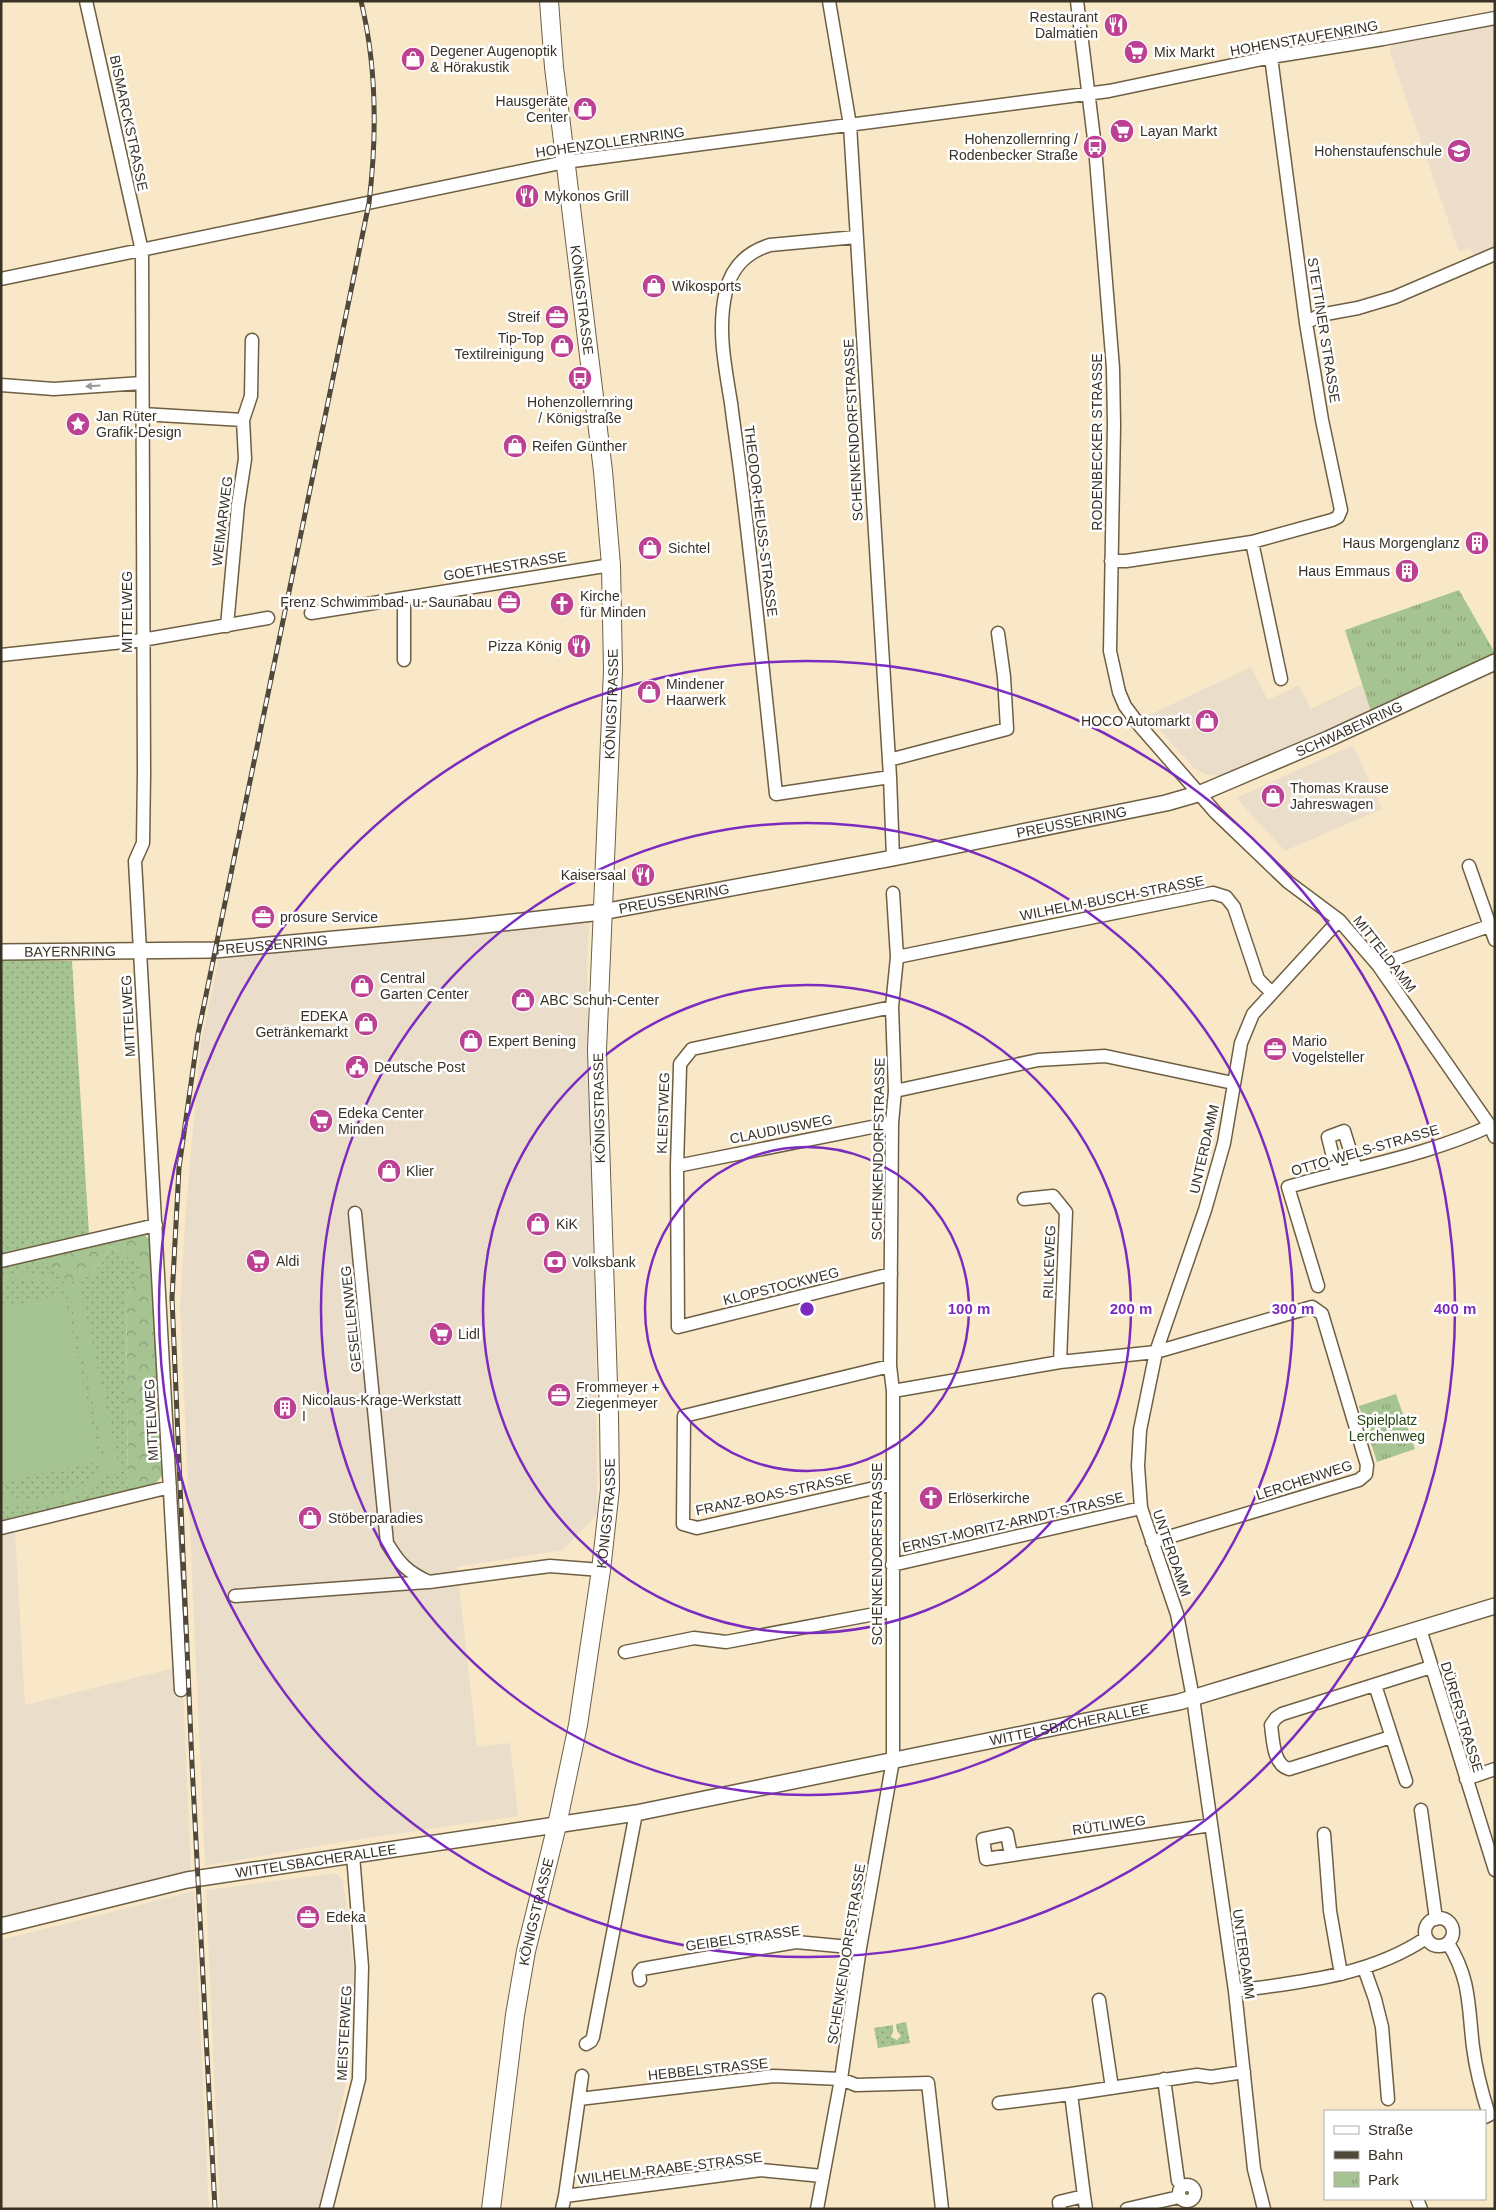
<svg xmlns="http://www.w3.org/2000/svg" width="1496" height="2210" font-family="Helvetica,sans-serif">
  <style>
    .commercial { fill: #eadeca }
    .education { fill: #edddcb }
    .grass { fill: url(#grass-dots) }
    .forest { fill: url(#forest-crowns) }
    .park { fill: url(#park-tufts) }
    .pitch { fill: #a6c492 }
    .lines { fill: none; stroke-linecap: round; stroke-linejoin: round }
    .minor-casing { stroke: #6e5f43; stroke-width: 15 }
    .tertiary-casing { stroke: #6e5f43; stroke-width: 18 }
    .secondary-casing { stroke: #6e5f43; stroke-width: 20 }
    .minor { stroke: #fff; stroke-width: 12 }
    .tertiary { stroke: #fff; stroke-width: 15 }
    .secondary { stroke: #fff; stroke-width: 18 }
    .rail-casing { stroke: #504839; stroke-width: 5 }
    .rail { stroke: #fff; stroke-width: 3; stroke-dasharray: 9; stroke-linecap: butt }
    .oneway { fill: #9c9892 }
    .ring { fill: none; stroke: #7b2cbf; stroke-width: 2.5 }
    .labels { text-anchor: middle; dominant-baseline: central; stroke-width: 5; stroke-linejoin: round; paint-order: stroke }
    .poi-label { font-size: 14px; fill: #383225; stroke: #fff; text-anchor: start }
    .street-label { font-size: 14px; fill: #383225; stroke: #fff }
    .park-label { font-size: 14px; fill: #2b4711; stroke: #fff }
    .centre { fill: #7b2cbf; stroke: #fff; stroke-width: 2.5 }
    .ring-label { font-size: 15px; text-anchor: middle; font-weight: bold; fill: #7b2cbf; stroke: #fff; stroke-width: 5; stroke-linejoin: round; paint-order: stroke }
  </style>
  <defs>
    <pattern id="grass-dots" width="8" height="8" patternUnits="userSpaceOnUse" patternTransform="scale(1.25)"><rect width="8" height="8" fill="#a6c492"/><path d="M2 2h.1M6 6h.1" fill="none" stroke="#88a077" stroke-width="1.8" stroke-linecap="round"/></pattern>
    <pattern id="forest-crowns" width="20" height="18" patternUnits="userSpaceOnUse" patternTransform="scale(1.25)"><rect width="20" height="18" fill="#a6c492"/><path d="M2 6a3 3 0 1 1 6 0M12 15a3 3 0 1 1 6 0" fill="none" stroke="#88a077"/></pattern>
    <pattern id="park-tufts" width="24" height="20" patternUnits="userSpaceOnUse" patternTransform="scale(1.25)"><rect width="24" height="20" fill="#a6c492"/><path d="M3 7l-1-3M5 7V3M7 7l1-3M15 17l-1-3M17 17v-4M19 17l1-3" fill="none" stroke="#88a077"/></pattern>
  </defs>
  <rect width="100%" height="100%" fill="#f9e8c8"/>
  <path class="commercial" d="M1251 667 1268 700 1299 685 1311 709 1362 684 1371 712 1219 776 1207 775 1194 768 1147 716Z
    M1353 745 1382 809 1285 851 1236 798Z
    M589 923 587 966 596 1346 597 1515 563 1550 457 1567 477 1747 510 1743 518 1816 341 1842 205 1866 180 1306 186 1206 201 1042 220 954Z
    M15 1530 25 1705 182 1666 191 1871 1 1918V1533Z
    M335 1873 343 1880 354 1969 347 2077 319 2209H220L206 1890Z
    M194 1891 209 2209H1V1940Z"/>
  <path class="education" d="M1495 23V249L1475 258 1470 247 1459 252 1391 55 1390 48 1394 42Z"/>
  <path class="grass" d="M1 960 72 961 89 1234 1 1255Z
    M111 1247 143 1266 126 1298 128 1495 1 1525V1265L35 1258 91 1276Z
    M906 2022 910 2043 878 2048 874 2028 893 2025V2031L891 2037 897 2040 901 2036 897 2031 896 2024Z"/>
  <path class="forest" d="M140 1235H145L150 1240 163 1472C157 1488 143 1490 128 1495L126 1298 142 1266 111 1247 91 1276 70 1282 35 1258Z"/>
  <path class="park" d="M1459 590 1495 653 1371 712 1345 630Z
    M1396 1394 1415 1449 1377 1462 1359 1406Z"/>
  <path class="pitch" d="M26 1272 53 1276 66 1285 79 1282 121 1474 109 1476 106 1468C89 1503 35 1512 1 1503V1495C36 1505 94 1496 104 1454L71 1301C54 1276 28 1278 1 1283V1275Z
    M64 1294 100 1461 1 1482V1308Z"/>
  <g class="lines">
    <g class="minor-casing">
      <path id="minor" d="M86 1 142 251 144 773 143 843 135 861 181 1690
        M829 1 850 125 890 777 893 858
        M1077 1 1095 147 1113 368 1114 425 1110 651 1119 692 1125 706 1140 726 1216 813 1288 882 1339 920 1378 965 1490 1126 1495 1137
        M856 237 770 245C747 252 732 266 726 291 717 329 725 366 731 403 734 428 738 453 741 478 754 583 765 688 776 794L890 777
        M1 279 565 162 1109 91 1271 57 1383 39 1495 18
        M1306 323 1320 315 1358 308 1395 297 1495 254
        M1 385 54 389 142 383
        M142 414 243 420
        M1252 542 1281 679
        M1111 561H1126L1252 542 1332 520 1338 517 1341 510 1322 420 1306 323 1271 57
        M311 613 611 565
        M227 626 238 505 245 459 243 420 251 396 252 340
        M1 655 142 640 268 618
        M404 660V598
        M889 760 1007 729 1004 677 998 633
        M1469 866 1495 940
        M897 957 1213 893 1226 897 1234 907 1258 979 1272 993
        M1378 965 1489 926
        M895 1091 1038 1060 1105 1056 1233 1083
        M677 1166 892 1123
        M1337 1173 1328 1137 1344 1131 1356 1169
        M1024 1199 1053 1196 1066 1212 1060 1362
        M355 1213 387 1543C399 1563 407 1572 429 1582L550 1566 601 1570
        M1 1261 156 1225
        M891 1274 678 1327 677 1166 680 1067V1064L692 1049 892 1007
        M1318 1286 1288 1187C1355 1167 1426 1156 1490 1126
        M890 1366 684 1416 683 1524 697 1528 892 1484
        M893 1391 1060 1362 1156 1352 1312 1307 1322 1314 1367 1465 1366 1474 1359 1480 1152 1542
        M1 1528 170 1487
        M892 1565 1141 1508
        M235 1596 427 1582
        M1420 1629 1495 1870
        M625 1652 694 1638 726 1642 891 1611
        M1375 1685 1406 1781
        M1391 1737 1289 1769C1273 1765 1273 1739 1271 1725L1276 1718 1282 1714 1431 1667
        M1466 1779 1495 1769
        M1421 1810 1436 1919
        M1324 1834 1330 1911 1341 1974
        M1011 1855 1007 1834 983 1839 986 1859 1211 1825
        M1425 1932a14 14 0 1 1 28 0a14 14 0 1 1-28 0Z
        M1448 1943C1471 1980 1468 2007 1473 2047 1476 2071 1482 2093 1489 2115L1485 2117
        M1364 1968 1375 1999 1382 2027 1388 2099
        M640 1980 639 1973 642 1969 796 1942 860 1948
        M1235 1991C1300 1982 1370 1976 1426 1938
        M1099 2000 1112 2088
        M586 2044 591 2041 593 2037 636 1813
        M1164 2079 1178 2181
        M579 2099 774 2076 841 2079 856 2085 928 2083 942 2209
        M999 2103 1071 2094
        M1179 2193a8 8 0 1 1 16 0a8 8 0 1 1-16 0Z
        M565 2196 582 2076
        M1084 2196 1086 2209
        M1417 2199 1421 2209
        M326 2209 359 2079 362 1967 353 1855
        M562 2209 565 2196 761 2170 822 2176
        M817 2209 841 2079 860 1948 893 1760V1391L890 1366 892 1123 895 1091 892 1007 897 957 893 893
        M1060 2209 1059 2202 1084 2196 1071 2094 1197 2075 1211 2077 1244 2072
        M1127 2209 1179 2197
        M1264 2209 1254 2169 1235 1991 1193 1698 1177 1614 1141 1508 1138 1466 1140 1430 1156 1352 1205 1210 1224 1143 1241 1043 1253 1014 1339 920"/>
    </g>
    <g class="tertiary-casing">
      <g id="tertiary">
        <path id="s1" d="M1 952 214 950 467 927 602 912 893 858 1166 803 1201 793 1328 739 1495 662"/>
        <path id="s2" d="M1 1926 187 1880 636 1813 1179 1702 1495 1606"/>
      </g>
    </g>
    <g class="secondary-casing">
      <g id="secondary">
        <path id="s3" d="M491 2209 515 2015 526 1951 557 1825 578 1725 601 1570 610 1489 609 1415 597 1050 613 670 611 565 603 471 554 67 549 1"/>
      </g>
    </g>
    <use href="#minor" class="minor"/>
    <use href="#tertiary" class="tertiary"/>
    <use href="#secondary" class="secondary"/>
    <g class="rail-casing">
      <path id="rail" d="M215 2209 192 1764 172 1298 179 1168 198 1034 369 203C377 136 377 67 361 1"/>
    </g>
    <use href="#rail" class="rail"/>
  </g>
  <defs><path id="oneway-solid" d="M-6-.8H1V-3.2L6.5 0L1 3.2V.8H-6Z" transform="scale(1.25)"/></defs>
  <use class="oneway" href="#oneway-solid" transform="translate(93 386) rotate(176)"/>
  <g class="ring">
    <circle cx="807" cy="1309" r="162"/>
    <circle cx="807" cy="1309" r="324"/>
    <circle cx="807" cy="1309" r="486"/>
    <circle cx="807" cy="1309" r="648"/>
  </g>
  <defs>
    <g id="restaurant-disc" transform="scale(1.25)"><circle r="9.5" fill="#bc4192" stroke="#fff"/><path d="M-5-6h1v4h1v-4h1v4h1v-4h1v5L-1.5 .5V6h-2V.5L-5-1ZM5-6V6H3V1.5H1.5Q1.5-4 5-6Z" fill="#fff"/></g>
    <g id="supermarket-disc" transform="scale(1.25)"><circle r="9.5" fill="#bc4192" stroke="#fff"/><path d="M-6-5.5h2.5l.6 2H6L4.5 2H-2.5L-4.4-4H-6ZM-1.5 3.2a1.3 1.3 0 1 0 .1 0ZM3 3.2a1.3 1.3 0 1 0 .1 0Z" fill="#fff"/></g>
    <g id="shop-disc" transform="scale(1.25)"><circle r="9.5" fill="#bc4192" stroke="#fff"/><path d="M-5-2.5h2.3a2.7 3.5 0 0 1 5.4 0H5L5.5 6h-11ZM-1.5-2.5h3a1.5 2.3 0 0 0-3 0Z" fill="#fff"/></g>
    <g id="bus-disc" transform="scale(1.25)"><circle r="9.5" fill="#bc4192" stroke="#fff"/><path d="M-5-6H5V4H4V6H2V4H-2V6H-4V4H-5ZM-3.5-4V0h7V-4ZM-3.5 1.2v1.5H-2V1.2ZM2 1.2v1.5H3.5V1.2Z" fill="#fff"/></g>
    <g id="school-disc" transform="scale(1.25)"><circle r="9.5" fill="#bc4192" stroke="#fff"/><path d="M0-5L7-2L0 1L-7-2ZM-4 1L0 2.5L4 1V4Q0 6-4 4Z" fill="#fff"/></g>
    <g id="office-disc" transform="scale(1.25)"><circle r="9.5" fill="#bc4192" stroke="#fff"/><path d="M-6-3h4V-5.5h4V-3h4V5H-6ZM-1-4.5V-3h2v-1.5ZM-6 0V1H6V0Z" fill="#fff"/></g>
    <g id="sight-disc" transform="scale(1.25)"><circle r="9.5" fill="#bc4192" stroke="#fff"/><path d="M0-6L1.8-2.2L6-1.7L2.9 1.2L3.7 5.4L0 3.3L-3.7 5.4L-2.9 1.2L-6-1.7L-1.8-2.2Z" fill="#fff"/></g>
    <g id="building-disc" transform="scale(1.25)"><circle r="9.5" fill="#bc4192" stroke="#fff"/><path d="M-4-6H4V6H1V3H-1V6H-4ZM-2.5-4.3h1.7v1.8h-1.7ZM.8-4.3h1.7v1.8H.8ZM-2.5-1h1.7V.8h-1.7ZM.8-1h1.7V.8H.8Z" fill="#fff"/></g>
    <g id="church-disc" transform="scale(1.25)"><circle r="9.5" fill="#bc4192" stroke="#fff"/><path d="M-1.2-6h2.4v3.5h3.3v2.4h-3.3V6h-2.4V-.1h-3.3v-2.4h3.3Z" fill="#fff"/></g>
    <g id="civic-disc" transform="scale(1.25)"><circle r="9.5" fill="#bc4192" stroke="#fff"/><path d="M-.6-6.5H3V-4.5H.6V-3L4-1V1h2V6H-6V1h2V-1L-.6-3ZM-1.2 2.5V6h2.4V2.5Z" fill="#fff"/></g>
    <g id="bank-disc" transform="scale(1.25)"><circle r="9.5" fill="#bc4192" stroke="#fff"/><path d="M-6-4H6V4H-6ZM0-2.3a2.3 2.3 0 1 0 0 4.6a2.3 2.3 0 1 0 0-4.6Z" fill="#fff"/></g>
  </defs>
  <g fill-rule="evenodd">
    <use href="#restaurant-disc" x="1116" y="25"/>
    <use href="#supermarket-disc" x="1136" y="52"/>
    <use href="#shop-disc" x="413" y="59"/>
    <use href="#shop-disc" x="585" y="109"/>
    <use href="#supermarket-disc" x="1122" y="131"/>
    <use href="#bus-disc" x="1095" y="147"/>
    <use href="#school-disc" x="1459" y="151"/>
    <use href="#restaurant-disc" x="527" y="196"/>
    <use href="#shop-disc" x="654" y="286"/>
    <use href="#office-disc" x="557" y="317"/>
    <use href="#shop-disc" x="562" y="346"/>
    <use href="#bus-disc" x="580" y="378"/>
    <use href="#sight-disc" x="78" y="424"/>
    <use href="#shop-disc" x="515" y="446"/>
    <use href="#building-disc" x="1477" y="543"/>
    <use href="#shop-disc" x="650" y="548"/>
    <use href="#building-disc" x="1407" y="571"/>
    <use href="#office-disc" x="509" y="602"/>
    <use href="#church-disc" x="562" y="604"/>
    <use href="#restaurant-disc" x="579" y="646"/>
    <use href="#shop-disc" x="649" y="692"/>
    <use href="#shop-disc" x="1207" y="721"/>
    <use href="#shop-disc" x="1273" y="796"/>
    <use href="#restaurant-disc" x="643" y="875"/>
    <use href="#office-disc" x="263" y="917"/>
    <use href="#shop-disc" x="362" y="986"/>
    <use href="#shop-disc" x="523" y="1000"/>
    <use href="#shop-disc" x="366" y="1024"/>
    <use href="#shop-disc" x="471" y="1041"/>
    <use href="#office-disc" x="1275" y="1049"/>
    <use href="#civic-disc" x="357" y="1067"/>
    <use href="#supermarket-disc" x="321" y="1121"/>
    <use href="#shop-disc" x="389" y="1171"/>
    <use href="#shop-disc" x="538" y="1224"/>
    <use href="#supermarket-disc" x="258" y="1261"/>
    <use href="#bank-disc" x="555" y="1262"/>
    <use href="#supermarket-disc" x="441" y="1334"/>
    <use href="#office-disc" x="559" y="1395"/>
    <use href="#building-disc" x="285" y="1408"/>
    <use href="#church-disc" x="931" y="1498"/>
    <use href="#shop-disc" x="310" y="1518"/>
    <use href="#office-disc" x="308" y="1917"/>
  </g>
  <g class="labels">
    <g class="poi-label">
      <text x="1098" y="17" text-anchor="end">Restaurant<tspan x="1098" dy="16">Dalmatien</tspan></text>
      <text x="430" y="51">Degener Augenoptik<tspan x="430" dy="16">&amp; Hörakustik</tspan></text>
      <text x="1154" y="52">Mix Markt</text>
      <text x="568" y="101" text-anchor="end">Hausgeräte<tspan x="568" dy="16">Center</tspan></text>
      <text x="1140" y="131">Layan Markt</text>
      <text x="1078" y="139" text-anchor="end">Hohenzollernring /<tspan x="1078" dy="16">Rodenbecker Straße</tspan></text>
      <text x="1442" y="151" text-anchor="end">Hohenstaufenschule</text>
      <text x="544" y="196">Mykonos Grill</text>
      <text x="672" y="286">Wikosports</text>
      <text x="540" y="317" text-anchor="end">Streif</text>
      <text x="544" y="338" text-anchor="end">Tip-Top<tspan x="544" dy="16">Textilreinigung</tspan></text>
      <text x="580" y="402" text-anchor="middle">Hohenzollernring<tspan x="580" dy="16">/ Königstraße</tspan></text>
      <text x="96" y="416">Jan Rüter<tspan x="96" dy="16">Grafik-Design</tspan></text>
      <text x="532" y="446">Reifen Günther</text>
      <text x="1460" y="543" text-anchor="end">Haus Morgenglanz</text>
      <text x="668" y="548">Sichtel</text>
      <text x="1390" y="571" text-anchor="end">Haus Emmaus</text>
      <text x="580" y="596">Kirche<tspan x="580" dy="16">für Minden</tspan></text>
      <text x="492" y="602" text-anchor="end">Frenz Schwimmbad- u. Saunabau</text>
      <text x="562" y="646" text-anchor="end">Pizza König</text>
      <text x="666" y="684">Mindener<tspan x="666" dy="16">Haarwerk</tspan></text>
      <text x="1190" y="721" text-anchor="end">HOCO Automarkt</text>
      <text x="1290" y="788">Thomas Krause<tspan x="1290" dy="16">Jahreswagen</tspan></text>
      <text x="626" y="875" text-anchor="end">Kaisersaal</text>
      <text x="280" y="917">prosure Service</text>
      <text x="380" y="978">Central<tspan x="380" dy="16">Garten Center</tspan></text>
      <text x="540" y="1000">ABC Schuh-Center</text>
      <text x="348" y="1016" text-anchor="end">EDEKA<tspan x="348" dy="16">Getränkemarkt</tspan></text>
      <text x="488" y="1041">Expert Bening</text>
      <text x="1292" y="1041">Mario<tspan x="1292" dy="16">Vogelsteller</tspan></text>
      <text x="374" y="1067">Deutsche Post</text>
      <text x="338" y="1113">Edeka Center<tspan x="338" dy="16">Minden</tspan></text>
      <text x="406" y="1171">Klier</text>
      <text x="556" y="1224">KiK</text>
      <text x="276" y="1261">Aldi</text>
      <text x="572" y="1262">Volksbank</text>
      <text x="458" y="1334">Lidl</text>
      <text x="576" y="1387">Frommeyer +<tspan x="576" dy="16">Ziegenmeyer</tspan></text>
      <text x="302" y="1400">Nicolaus-Krage-Werkstatt<tspan x="302" dy="16">I</tspan></text>
      <text x="948" y="1498">Erlöserkirche</text>
      <text x="328" y="1518">Stöberparadies</text>
      <text x="326" y="1917">Edeka</text>
    </g>
    <g class="street-label">
      <text transform="translate(1304 38) rotate(-10)">HOHENSTAUFENRING</text>
      <text transform="translate(129 123) rotate(78)">BISMARCKSTRASSE</text>
      <text transform="translate(610 142) rotate(-8)">HOHENZOLLERNRING</text>
      <text transform="translate(582 300) rotate(83)">KÖNIGSTRASSE</text>
      <text transform="translate(1324 330) rotate(81)">STETTINER STRASSE</text>
      <text transform="translate(853 430) rotate(-93)">SCHENKENDORFSTRASSE</text>
      <text transform="translate(1097 442) rotate(-90)">RODENBECKER STRASSE</text>
      <text transform="translate(222 521) rotate(-83)">WEIMARWEG</text>
      <text transform="translate(761 521) rotate(83)">THEODOR-HEUSS-STRASSE</text>
      <text transform="translate(505 566) rotate(-9)">GOETHESTRASSE</text>
      <text transform="translate(127 612) rotate(-90)">MITTELWEG</text>
      <text stroke="none"><textPath href="#s3" startOffset="1516">KÖNIGSTRASSE</textPath></text>
      <text stroke="none"><textPath href="#s1" startOffset="1375">SCHWABENRING</textPath></text>
      <text stroke="none"><textPath href="#s1" startOffset="1081">PREUSSENRING</textPath></text>
      <text stroke="none"><textPath href="#s1" startOffset="676">PREUSSENRING</textPath></text>
      <text transform="translate(1112 898) rotate(-11)">WILHELM-BUSCH-STRASSE</text>
      <text stroke="none"><textPath href="#s1" startOffset="271">PREUSSENRING</textPath></text>
      <text stroke="none"><textPath href="#s1" startOffset="69">BAYERNRING</textPath></text>
      <text transform="translate(1385 954) rotate(52)">MITTELDAMM</text>
      <text transform="translate(128 1016) rotate(-93)">MITTELWEG</text>
      <text transform="translate(599 1108) rotate(-91)">KÖNIGSTRASSE</text>
      <text transform="translate(663 1113) rotate(-88)">KLEISTWEG</text>
      <text transform="translate(781 1129) rotate(-11)">CLAUDIUSWEG</text>
      <text transform="translate(878 1149) rotate(-89)">SCHENKENDORFSTRASSE</text>
      <text transform="translate(1204 1149) rotate(-77)">UNTERDAMM</text>
      <text transform="translate(1365 1150) rotate(-16)">OTTO-WELS-STRASSE</text>
      <text transform="translate(1049 1262) rotate(-88)">RILKEWEG</text>
      <text transform="translate(781 1286) rotate(-14)">KLOPSTOCKWEG</text>
      <text transform="translate(351 1319) rotate(-96)">GESELLENWEG</text>
      <text transform="translate(151 1420) rotate(-93)">MITTELWEG</text>
      <text transform="translate(1304 1480) rotate(-18)">LERCHENWEG</text>
      <text transform="translate(774 1494) rotate(-12)">FRANZ-BOAS-STRASSE</text>
      <text stroke="none"><textPath href="#s3" startOffset="706">KÖNIGSTRASSE</textPath></text>
      <text transform="translate(1013 1522) rotate(-13)">ERNST-MORITZ-ARNDT-STRASSE</text>
      <text transform="translate(1172 1553) rotate(71)">UNTERDAMM</text>
      <text transform="translate(877 1554) rotate(-90)">SCHENKENDORFSTRASSE</text>
      <text transform="translate(1462 1717) rotate(73)">DÜRERSTRASSE</text>
      <text stroke="none"><textPath href="#s2" startOffset="1088">WITTELSBACHERALLEE</textPath></text>
      <text transform="translate(1109 1825) rotate(-8)">RÜTLIWEG</text>
      <text stroke="none"><textPath href="#s2" startOffset="322">WITTELSBACHERALLEE</textPath></text>
      <text stroke="none"><textPath href="#s3" startOffset="301">KÖNIGSTRASSE</textPath></text>
      <text transform="translate(743 1938) rotate(-8)">GEIBELSTRASSE</text>
      <text transform="translate(846 1954) rotate(-81)">SCHENKENDORFSTRASSE</text>
      <text transform="translate(1244 1954) rotate(82)">UNTERDAMM</text>
      <text transform="translate(344 2033) rotate(-87)">MEISTERWEG</text>
      <text transform="translate(708 2069) rotate(-6)">HEBBELSTRASSE</text>
      <text transform="translate(670 2168) rotate(-7)">WILHELM-RAABE-STRASSE</text>
    </g>
    <g class="park-label">
      <text x="1387" y="1420">Spielplatz<tspan x="1387" dy="16">Lerchenweg</tspan></text>
    </g>
  </g>
  <circle cx="807" cy="1309" r="8" class="centre"/>
  <g class="ring-label">
    <text x="969" y="1314">100 m</text>
    <text x="1131" y="1314">200 m</text>
    <text x="1293" y="1314">300 m</text>
    <text x="1455" y="1314">400 m</text>
  </g>
  <rect width="1496" height="2210" fill="none" stroke="#383225" stroke-width="5"/>
  <rect x="1324" y="2110" width="162" height="90" fill="#ffffff" stroke="#afada8"/>
  <rect x="1334" y="2126" width="25" height="8" fill="#ffffff" stroke="#afada8"/>
  <text x="1368" y="2135" font-size="15" fill="#383225">Straße</text>
  <rect x="1334" y="2151" width="25" height="8" fill="#504839" stroke="#afada8"/>
  <text x="1368" y="2160" font-size="15" fill="#383225">Bahn</text>
  <rect x="1334" y="2172" width="25" height="15" fill="url(#park-tufts)" stroke="#afada8"/>
  <text x="1368" y="2185" font-size="15" fill="#383225">Park</text>
</svg>
